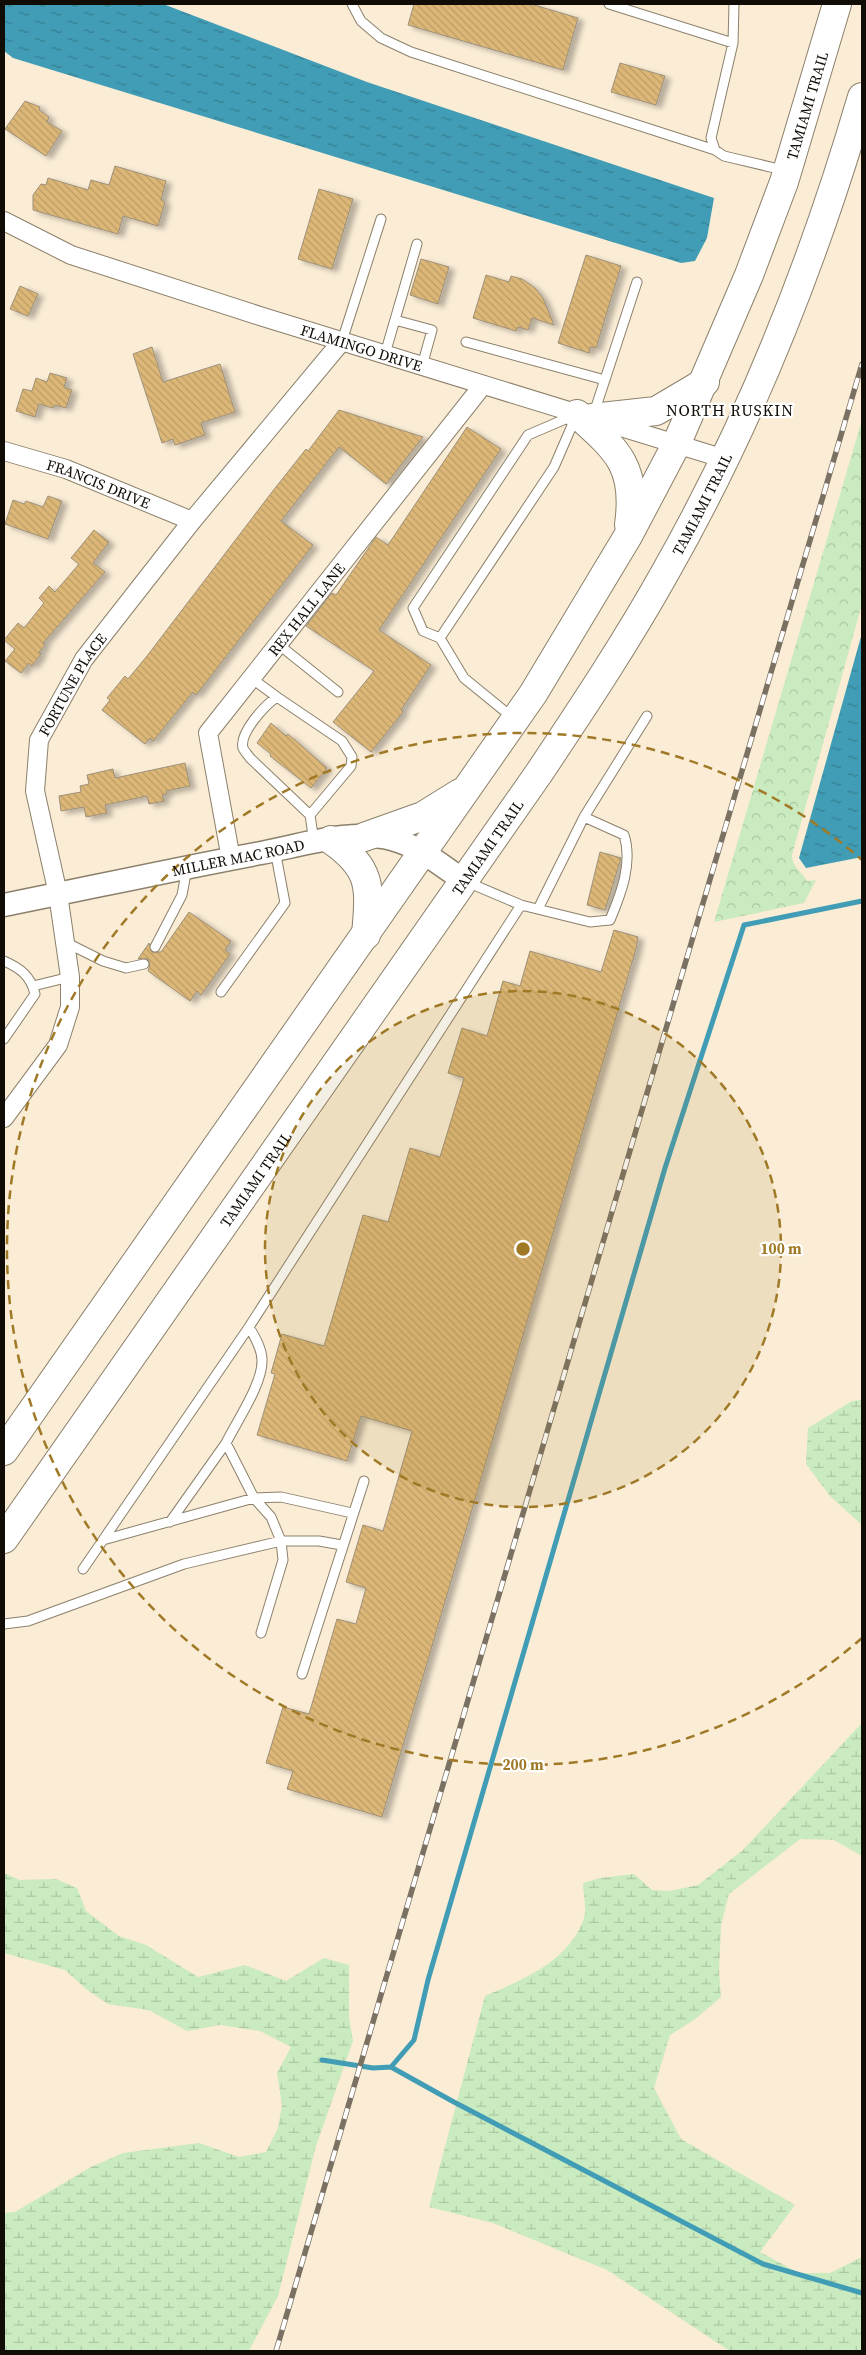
<svg xmlns="http://www.w3.org/2000/svg" width="866" height="2355" font-family="'Source Serif 4',serif">
  <style>
    .forest { fill: url(#forest-crowns) }
    .wetland { fill: url(#wetland-marsh) }
    .water { fill: url(#water-ripples) }
    .lines { fill: none; stroke-linecap: round; stroke-linejoin: round }
    .stream { stroke: #419db5; stroke-width: 5 }
    .building { fill: url(#building-back-hatch); stroke: #9d907a; filter: url(#shadow) }
    .service-casing { stroke: #8c806b; stroke-width: 11 }
    .minor-casing { stroke: #8c806b; stroke-width: 20 }
    .tertiary-casing { stroke: #8c806b; stroke-width: 25 }
    .primary-casing { stroke: #8c806b; stroke-width: 30 }
    .service { stroke: #fff; stroke-width: 9 }
    .minor { stroke: #fff; stroke-width: 18 }
    .tertiary { stroke: #fff; stroke-width: 22 }
    .primary { stroke: #fff; stroke-width: 28 }
    .rail-casing { stroke: #7a7163; stroke-width: 5.5 }
    .rail { stroke: #fff; stroke-width: 4; stroke-dasharray: 11; stroke-linecap: butt }
    .ring { fill: none; stroke: #9f7926; stroke-width: 2.5; stroke-dasharray: 9 6 }
    .labels { text-anchor: middle; dominant-baseline: central; stroke-width: 4.5; stroke-linejoin: round; paint-order: stroke }
    .street-label { font-size: 15px; fill: #110c05; stroke: #fff }
    .neighbourhood-label { font-size: 16px; letter-spacing: 1px; fill: #110c05; stroke: #fff }
    .centre { fill: #9f7926; stroke: #fff; stroke-width: 2.5 }
    .ring-label { font-size: 15px; text-anchor: middle; font-weight: bold; fill: #9f7926; stroke: #fff; stroke-width: 4.5; stroke-linejoin: round; paint-order: stroke }
  </style>
  <defs>
    <pattern id="forest-crowns" width="20" height="18" patternUnits="userSpaceOnUse" patternTransform="scale(1.25)"><rect width="20" height="18" fill="#caeabf"/><path d="M2 6a3 3 0 1 1 6 0M12 15a3 3 0 1 1 6 0" fill="none" stroke="#acc8a3"/></pattern>
    <pattern id="wetland-marsh" width="20" height="14" patternUnits="userSpaceOnUse" patternTransform="scale(1.25)"><rect width="20" height="14" fill="#caeabf"/><path d="M1 5h8M5 5V1M11 12h8M15 12V8" fill="none" stroke="#acc8a3"/></pattern>
    <pattern id="water-ripples" width="26" height="14" patternUnits="userSpaceOnUse" patternTransform="scale(1.25)"><rect width="26" height="14" fill="#419db5"/><path d="M2 4q2-2 4 0t4 0M15 11q2-2 4 0t4 0" fill="none" stroke="#357e91"/></pattern>
    <pattern id="building-back-hatch" width="6" height="6" patternUnits="userSpaceOnUse" patternTransform="scale(1.25)"><rect width="6" height="6" fill="#dcb777"/><path d="M-1 5l2 2M0 0l6 6M5-1l2 2" fill="none" stroke="#bc9c65"/></pattern>
    <filter id="shadow"><feDropShadow dx="5.5" dy="3" stdDeviation="2.5" flood-color="#0004"/></filter>
  </defs>
  <rect width="100%" height="100%" fill="#faecd5"/>
  <path class="forest" d="M862 420V604L792 855C792 867 802 872 807 881L816 880 804 903 714 922Z"/>
  <path class="wetland" d="M862 1400V1525L830 1496 806 1464 808 1428 852 1401Z
    M862 1723V1856L834 1840 800 1839 729 1894 721 1925 719 1972 721 1997 694 2020 670 2035 654 2088 681 2139 795 2205 760 2252 799 2273H830L862 2257V2351H730L607 2270 493 2223 429 2207 485 1996C522 1980 570 1961 584 1918 587 1908 583 1894 583 1883L600 1878 634 1874 652 1890 670 1891 698 1885 742 1851Z
    M4 1873 20 1880 56 1879 77 1888 86 1911 119 1936 146 1945 198 1977 245 1965 286 1981 324 1958 349 1965V2017L353 2041 316 2146 278 2296 249 2351H4V2213L15 2212 91 2167 123 2153 199 2143 239 2157 266 2152 278 2128 282 2105 277 2073 291 2047 260 2031 220 2025 187 2031 149 2010 108 2004 86 1989 65 1970 4 1953Z"/>
  <path class="water" d="M4 4H163L367 82 714 198 707 238 695 261 681 263 13 58 4 51Z
    M862 633V857L806 868 799 858Z"/>
  <g class="lines">
    <path class="stream" d="M322 2060 373 2068 391 2067 414 2040 428 1980 665 1168 744 925 862 901
      M391 2067 452 2101 763 2264 862 2293"/>
  </g>
  <path class="building" d="M414 4H531L578 18 563 70 408 25Z
    M620 63 665 76 656 105 611 92Z
    M25 101 40 107 39 110 49 117 47 122 62 131 46 156 5 129Z
    M115 166 166 181 161 200 165 202 158 226 123 216 118 234 33 210V195L41 184 46 185 48 178 88 190 91 180 109 185Z
    M319 189 353 199 332 269 298 259Z
    M586 255 621 266 596 348 590 347 589 353 558 343Z
    M421 259 449 267 438 304 410 295Z
    M486 275 509 282 511 276 522 279 535 288 543 298 554 325 532 318 528 330 518 327 516 331 473 318Z
    M20 286 38 294 28 316 10 309Z
    M152 347 163 382 220 364 235 412 201 423 205 435 175 445 173 439 162 443 133 354Z
    M50 373 67 378 64 387 72 390 66 408 55 405 53 408 39 404 35 417 16 411 23 389 32 391 36 378 47 382Z
    M339 410 423 437 386 484 339 447 281 521 313 545 196 695 193 692 153 741 150 738 145 744 102 710 110 700 107 698 125 676 128 679 147 656 272 492 306 449 308 451Z
    M467 427 501 449 379 630 431 665 401 710 403 712 371 752 333 722 374 671 306 626 332 593 336 595 376 537 388 545Z
    M48 496 62 501 48 539 5 524 13 500 24 504 26 501 43 507Z
    M94 530 109 542 93 563 105 572 43 643 45 645 39 652 41 654 32 666 29 663 21 673 5 661 15 649 4 640 18 623 24 628 44 603 39 598 49 586 55 592 79 564 71 558Z
    M271 723 286 736 288 734 327 768 311 788 270 756 271 754 257 743Z
    M185 763 190 786 166 791 167 794 162 795 164 801 149 804 147 796 105 805 107 813 86 817 84 807 61 811 59 796 81 792 80 786 89 784 87 775 113 769 115 778Z
    M600 852 621 858 605 910 587 905Z
    M189 912 231 941 225 950 230 954 211 981 201 995 197 991 190 1001 148 971 150 965 148 959H138L149 943 152 952H161Z
    M614 930 638 937 636 949 382 1817 287 1789 293 1771 266 1763 283 1707 309 1714 337 1619 356 1624 366 1588 346 1582 363 1525 383 1531 412 1431 361 1416 347 1461 257 1435 275 1374 271 1373 282 1334 324 1346 363 1215 388 1222 410 1148 440 1157 464 1078 448 1073 462 1028 487 1036 503 981 520 986 530 951 601 972Z"/>
  <g class="lines">
    <g class="service-casing">
      <path id="service" d="M352 4 361 21 381 38 411 52 715 150
        M609 4 733 43 734 4
        M733 43 711 138 715 150 724 156 783 170
        M395 320 432 330 422 366
        M342 341 381 219
        M466 342 605 380
        M385 354 417 244
        M594 413 637 282
        M577 414 554 467 440 638 423 631 413 608 528 435Z
        M440 638 464 678 513 718
        M278 644 338 692
        M251 678 277 697
        M310 815 351 766 352 757 342 741 277 697C265 705 239 733 243 748 244 751 248 755 250 758L310 815 314 842
        M521 905 590 922 610 920C621 894 633 863 624 835L584 817
        M538 909 584 817 647 716
        M65 942 103 961 126 968 144 964
        M155 947 182 895 187 868
        M4 961C20 968 31 976 35 994L4 1039
        M33 986 70 977
        M221 992 285 903 275 850
        M249 1327C255 1337 262 1349 262 1360 263 1383 237 1421 226 1443L254 1498 271 1517 281 1541 283 1560 261 1633
        M352 1513 281 1497 254 1498 103 1540 249 1327 521 905 467 882
        M170 1522 226 1443
        M83 1569 103 1540
        M4 1624 28 1621 184 1564 281 1541H319L342 1545
        M302 1674 364 1481"/>
    </g>
    <g class="minor-casing">
      <g id="minor">
        <path id="s1" d="M4 221 71 255 263 317 725 459"/>
        <path id="s2" d="M4 451 66 469 192 521"/>
        <path id="s3" d="M231 859 208 733 483 385"/>
        <path id="s4" d="M4 1118 58 1045 70 1007V977L58 894 35 791 39 740 84 659 192 521 342 341"/>
      </g>
    </g>
    <g class="tertiary-casing">
      <g id="tertiary">
        <path id="s5" d="M4 905C89 888 175 869 261 853 302 845 351 829 392 839 419 846 442 866 464 881"/>
      </g>
    </g>
    <g class="primary-casing">
      <g id="primary">
        <path d="M577 414C618 451 637 466 629 525"/>
        <path d="M592 418 656 411 705 382"/>
        <path d="M364 837 423 816 460 793"/>
        <path d="M331 840C373 869 370 888 366 935"/>
        <path id="s6" d="M4 1451 533 694 628 536 676 445 749 275 784 182 837 4"/>
        <path id="s7" d="M4 1539 539 773C583 707 627 641 666 571 750 423 814 261 862 97"/>
      </g>
    </g>
    <use href="#service" class="service"/>
    <use href="#minor" class="minor"/>
    <use href="#tertiary" class="tertiary"/>
    <use href="#primary" class="primary"/>
    <g class="rail-casing">
      <path id="rail" d="M276 2351 862 364"/>
    </g>
    <use href="#rail" class="rail"/>
  </g>
  <circle cx="523" cy="1249" r="258" fill="#9f7926" fill-opacity=".12"/>
  <g class="ring">
    <circle cx="523" cy="1249" r="258"/>
    <path d="M862 1638A516 516 0 1 1 862 860"/>
  </g>
  <g class="labels">
    <g class="street-label">
      <text stroke="none"><textPath href="#s6" startOffset="1575">TAMIAMI TRAIL</textPath></text>
      <text stroke="none"><textPath href="#s1" startOffset="380">FLAMINGO DRIVE</textPath></text>
      <text stroke="none"><textPath href="#s2" startOffset="100">FRANCIS DRIVE</textPath></text>
      <text stroke="none"><textPath href="#s7" startOffset="1249">TAMIAMI TRAIL</textPath></text>
      <text stroke="none"><textPath href="#s3" startOffset="286">REX HALL LANE</textPath></text>
      <text stroke="none"><textPath href="#s4" startOffset="466">FORTUNE PLACE</textPath></text>
      <text stroke="none"><textPath href="#s7" startOffset="844">TAMIAMI TRAIL</textPath></text>
      <text stroke="none"><textPath href="#s5" startOffset="239">MILLER MAC ROAD</textPath></text>
      <text stroke="none"><textPath href="#s7" startOffset="439">TAMIAMI TRAIL</textPath></text>
    </g>
    <g class="neighbourhood-label">
      <text x="730" y="410">NORTH RUSKIN</text>
    </g>
  </g>
  <circle cx="523" cy="1249" r="8" class="centre"/>
  <g class="ring-label">
    <text x="781" y="1254">100 m</text>
    <text x="523" y="1770">200 m</text>
  </g>
  <rect width="866" height="2355" fill="none" stroke="#110c05" stroke-width="10"/>
</svg>
